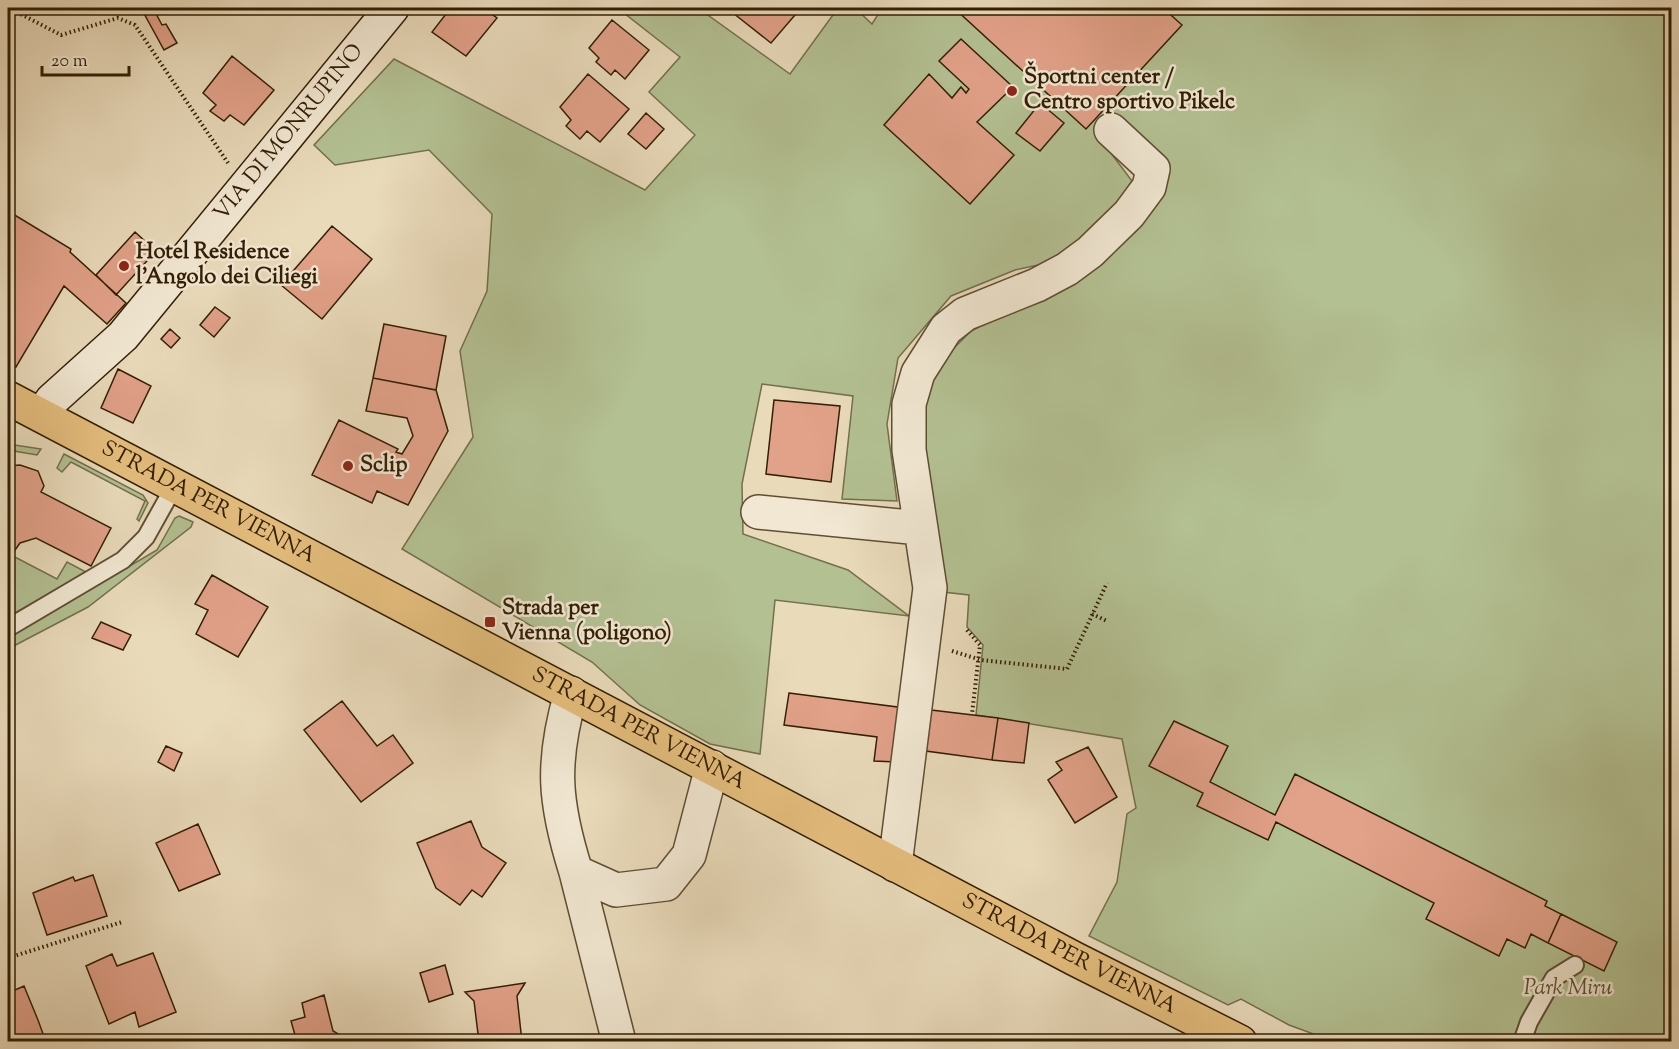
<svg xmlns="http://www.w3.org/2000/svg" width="1679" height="1049" font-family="'Sorts Mill Goudy',serif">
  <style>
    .green { fill: #b3c092; stroke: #72704b; stroke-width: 1.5 }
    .building { fill: #e2a189; stroke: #311f04; stroke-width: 1.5 }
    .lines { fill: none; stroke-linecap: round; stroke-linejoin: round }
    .lane-casing { stroke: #5f4e32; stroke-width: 20 }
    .street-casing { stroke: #5f4e32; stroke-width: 36 }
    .secondary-casing { stroke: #311f04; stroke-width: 36 }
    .primary-casing { stroke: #311f04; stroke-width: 36 }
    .path { stroke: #311f04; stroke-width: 4; stroke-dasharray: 1.5 3; stroke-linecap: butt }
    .lane { stroke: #f1e7d2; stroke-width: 16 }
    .street { stroke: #f1e7d2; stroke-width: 33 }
    .secondary { stroke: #f1e7d2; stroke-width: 33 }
    .primary { stroke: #e4bd7d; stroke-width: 33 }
    .poi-dot { fill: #8f2418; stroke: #f1e7d2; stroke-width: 2 }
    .labels { text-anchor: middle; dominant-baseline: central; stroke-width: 5; stroke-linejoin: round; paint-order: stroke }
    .poi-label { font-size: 22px; font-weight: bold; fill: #311f04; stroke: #f1e7d2; text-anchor: start }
    .street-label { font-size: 22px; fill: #311f04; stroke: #f1e7d2 }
    .park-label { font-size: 22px; font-style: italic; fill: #584f2f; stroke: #f1e7d2 }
  </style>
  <rect width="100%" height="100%" fill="#e9daba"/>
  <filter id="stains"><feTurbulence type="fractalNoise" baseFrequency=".00333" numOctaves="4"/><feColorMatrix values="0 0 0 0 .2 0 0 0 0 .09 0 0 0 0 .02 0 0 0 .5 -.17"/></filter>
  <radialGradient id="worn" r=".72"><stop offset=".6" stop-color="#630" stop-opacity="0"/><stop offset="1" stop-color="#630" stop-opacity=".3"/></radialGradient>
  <path class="green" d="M627 8H698L790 74 838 8H855L872 24 882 8H1671V1041H1320L1319 1036 1289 1025 1241 999 1228 1005 1089 936 1117 882 1127 814 1136 808 1122 739 976 715 983 645 967 627 969 595 943 592 925 446 926 397 940 362 971 331 1085 273 1161 158 1098 136 1132 181 1104 224 1057 261 1015 270 951 296 898 358 887 424 897 501 842 499 853 396 762 384 742 484 743 534 848 570 909 616 775 600 760 754 710 744 640 705 592 662 402 549 473 437 460 351 487 291 492 214 429 150 335 165 314 145 394 59 645 190 695 135 649 92 680 57 624 13Z
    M8 444 41 449 37 455 8 450Z
    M64 454 143 495 148 503 139 521 137 519 145 501 71 462 62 472 57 468Z
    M179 516 193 522 191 527 88 607 8 649V638L157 550 175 518Z
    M11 555 57 579 67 562 86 572 8 617V560Z"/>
  <path class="building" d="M141 8H153L162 25 166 24 177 43 164 50Z
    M441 8H483L497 18 466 56 432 32 446 14Z
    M738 8H801L771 43 733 13Z
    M954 8H1163L1182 25 1086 129Z
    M612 20 649 50 625 79 615 70 611 75 596 62 599 58 589 48Z
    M961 39 1013 87 977 122 1014 155 970 204 884 125 929 74 952 98 961 87 966 93 969 89 939 61Z
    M232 56 274 90 244 125 230 115 224 121 210 111 216 105 203 93Z
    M588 74 629 109 600 142 587 131 580 139 566 126 571 120 560 107Z
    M1040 103 1064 123 1040 151 1016 133Z
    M646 113 664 129 646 149 628 134Z
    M8 211 71 249 70 252 126 303 107 324 64 286 16 367 8 362V259L10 255 8 253Z
    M332 226 372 259 322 319 281 285Z
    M135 232 156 251 116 295 96 275Z
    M215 307 230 318 214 337 200 325Z
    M384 324 446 336 436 390 373 378Z
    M170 329 180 338 171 348 161 339Z
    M118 369 151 386 133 423 101 408Z
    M373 378 436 390 448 431 408 505 377 491 372 503 312 475 339 420 398 449 396 452 402 454 413 436 407 418 366 411Z
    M774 400 840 406 831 482 766 474Z
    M20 465 38 471 44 486 41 492 111 528 91 566 36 538 20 543 8 560V466Z
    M212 575 268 607 238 657 196 634 208 610 195 604Z
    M101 622 131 635 123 650 92 638Z
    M789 693 905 708 897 762 874 761 877 737 784 725Z
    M342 701 377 746 393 735 413 763 361 802 304 730Z
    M931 710 998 718 992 760 926 751Z
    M998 718 1029 723 1024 763 992 760Z
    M1174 721 1228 746 1210 782 1275 815 1295 774 1547 901 1545 906 1561 914 1548 943 1531 934 1525 948 1507 939 1499 956 1426 919 1434 903 1276 822 1268 840 1197 806 1203 793 1149 766Z
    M166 746 182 753 174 771 158 762Z
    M1088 747 1117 797 1075 823 1048 780 1062 770 1056 762Z
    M471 821 482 847 506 863 482 897 472 890 460 905 436 888 417 843Z
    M198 824 220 874 179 891 156 843Z
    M93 875 107 916 47 935 33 893 73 877 75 881Z
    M1561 914 1617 942 1604 971 1548 943Z
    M153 953 176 1012 139 1027 135 1012 109 1024 86 966 112 954 117 966Z
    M445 965 453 994 429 1002 420 973Z
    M525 983 517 996 522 1042H479L474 1001 465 992Z
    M24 986 38 1020 46 1042H13L8 1032V993Z
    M324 995 333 1031 352 1042H297L291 1021 305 1017 302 1003Z"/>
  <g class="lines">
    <g class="lane-casing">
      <path id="lane" d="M8 628 123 560 146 537 175 485
        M1522 1042 1529 1022 1554 978 1575 965"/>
    </g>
    <g class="street-casing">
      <path id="street" d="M758 512 920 528
        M571 693C551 763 554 802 576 872L616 890 666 884 689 855 712 767
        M895 865 930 588 909 450V404L918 373 946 329 965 314 1037 285 1067 269 1090 252 1129 214 1149 187 1153 169 1111 130
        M576 872 619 1042"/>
    </g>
    <g class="secondary-casing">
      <g id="secondary">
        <path id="s1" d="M42 415 52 400 123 336 392 8"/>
      </g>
    </g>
    <g class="primary-casing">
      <g id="primary">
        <path id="s2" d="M8 398 1075 959 1240 1042"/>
      </g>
    </g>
    <path class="path" d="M9 8 61 35 118 18 135 25 228 163
      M1092 614 1107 621
      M967 630 980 645 972 714
      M952 651 981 660 1067 669 1107 583
      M8 958 122 922"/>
    <use href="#lane" class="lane"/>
    <use href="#street" class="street"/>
    <use href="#secondary" class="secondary"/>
    <use href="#primary" class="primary"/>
  </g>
  <g class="poi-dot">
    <circle cx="1012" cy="91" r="6"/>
    <circle cx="124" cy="266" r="6"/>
    <circle cx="348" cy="466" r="6"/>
    <rect x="484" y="616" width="12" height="12" rx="3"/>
  </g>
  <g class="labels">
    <g class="poi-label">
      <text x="1024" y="78">Športni center /<tspan x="1024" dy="25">Centro sportivo Pikelc</tspan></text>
      <text x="136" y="253">Hotel Residence<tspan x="136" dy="25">l'Angolo dei Ciliegi</tspan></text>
      <text x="360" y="466">Sclip</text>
      <text x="502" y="609">Strada per<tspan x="502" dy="25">Vienna (poligono)</tspan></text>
    </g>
    <g class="street-label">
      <text stroke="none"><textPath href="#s1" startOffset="376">VIA DI MONRUPINO</textPath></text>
      <text stroke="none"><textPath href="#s2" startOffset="226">STRADA PER VIENNA</textPath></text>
      <text stroke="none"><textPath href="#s2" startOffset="712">STRADA PER VIENNA</textPath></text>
      <text stroke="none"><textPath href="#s2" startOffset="1198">STRADA PER VIENNA</textPath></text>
    </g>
    <g class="park-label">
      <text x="1568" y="989">Park Miru</text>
    </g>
  </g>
  <rect width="1679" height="1049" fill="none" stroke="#e9daba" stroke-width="30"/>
  <rect x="9" y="9" width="1661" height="1031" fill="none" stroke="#311f04" stroke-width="3"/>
  <rect x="15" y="15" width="1649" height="1019" fill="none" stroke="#311f04" stroke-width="1.5"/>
  <path d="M42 66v9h87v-9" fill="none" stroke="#311f04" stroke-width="3"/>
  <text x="51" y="66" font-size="18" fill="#311f04" stroke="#f1e7d2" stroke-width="4.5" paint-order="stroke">20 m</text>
  <rect width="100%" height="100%" filter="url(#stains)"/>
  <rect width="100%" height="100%" fill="url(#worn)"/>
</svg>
